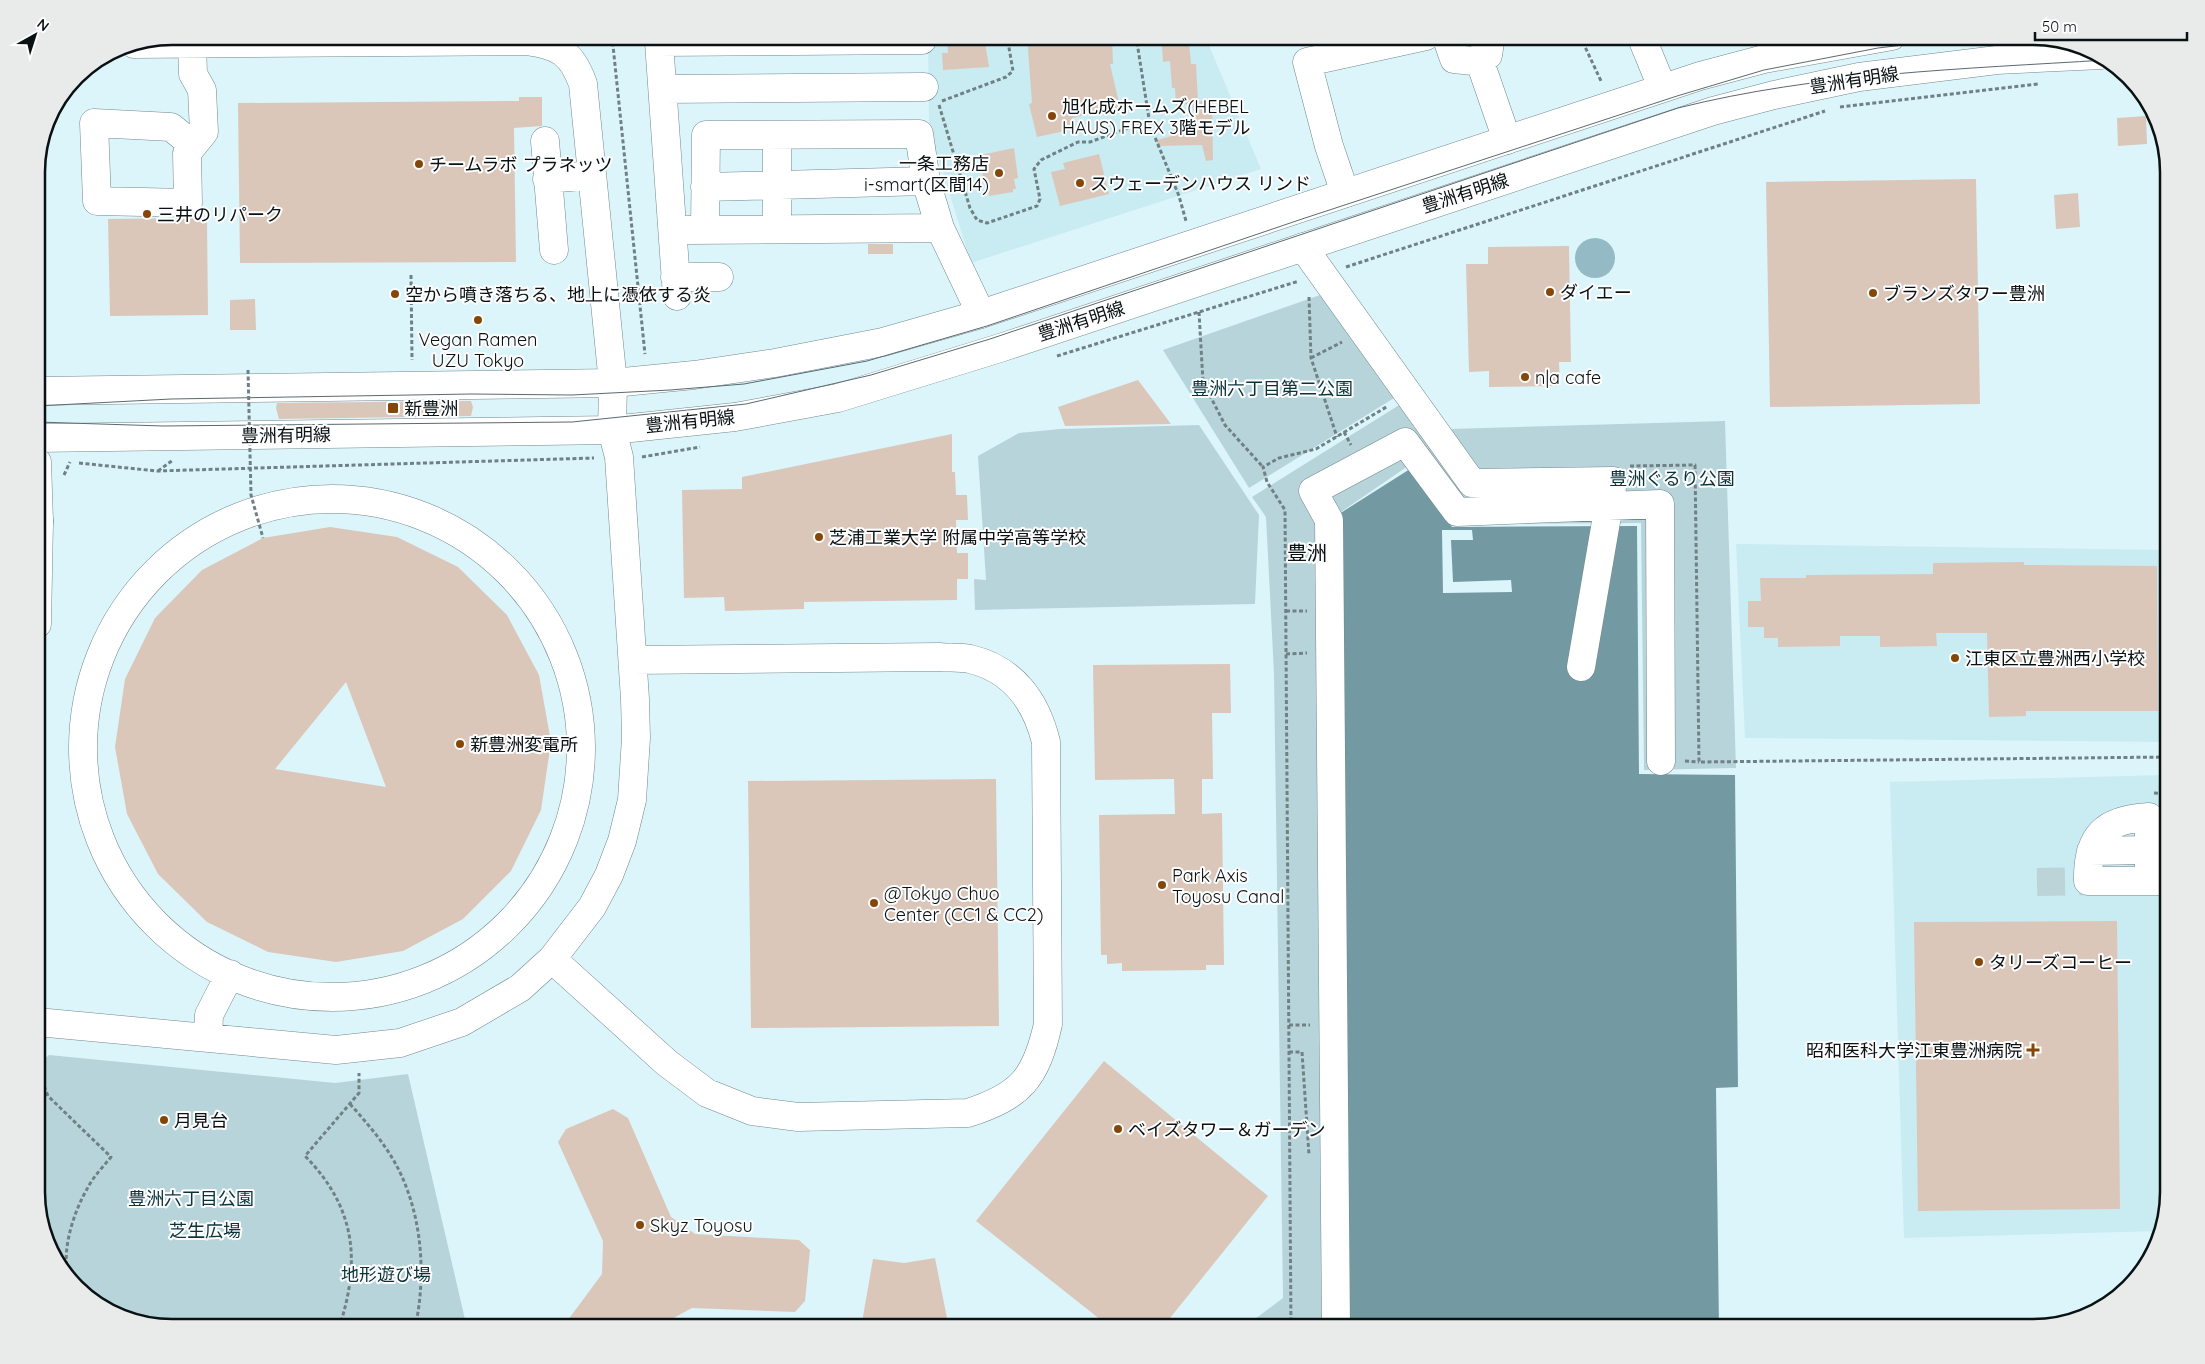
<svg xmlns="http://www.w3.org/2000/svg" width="2205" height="1364" font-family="Quicksand,'Noto Sans JP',sans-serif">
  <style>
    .built { fill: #c9ebf2 }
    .green { fill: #b8d4db }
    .forest { fill: #94bbc5 }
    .water { fill: #739aa3 }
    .pier { fill: #dcf5fb }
    .building { fill: #dac7ba; fill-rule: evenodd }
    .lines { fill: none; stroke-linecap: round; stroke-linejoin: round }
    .minor-tunnel { stroke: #bcd3d8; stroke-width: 28; stroke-dasharray: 28 14; stroke-linecap: butt }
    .minor-casing { stroke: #71888d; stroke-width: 29 }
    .major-casing { stroke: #71888d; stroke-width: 29 }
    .highway-casing { stroke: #71888d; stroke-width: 29 }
    .path { stroke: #708185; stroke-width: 3; stroke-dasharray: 4 2.5; stroke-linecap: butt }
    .minor { stroke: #fff; stroke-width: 28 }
    .major { stroke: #fff; stroke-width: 28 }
    .highway { stroke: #fff; stroke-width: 28 }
    .tram { stroke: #5b6a6e; stroke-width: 1 }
    .path-bridge { stroke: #708185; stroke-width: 3; stroke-dasharray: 4 2.5; stroke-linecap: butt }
    .poi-dot { fill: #854707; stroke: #fdfdfd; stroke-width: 2 }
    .labels { text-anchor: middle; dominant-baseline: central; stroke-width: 4; stroke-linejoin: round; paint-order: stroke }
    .street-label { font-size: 18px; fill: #091113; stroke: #fdfdfd }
    .poi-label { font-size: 18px; fill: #091113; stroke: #fdfdfd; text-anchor: start }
    .park-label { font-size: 18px; fill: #0a323a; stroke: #fdfdfd }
    .quarter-label { font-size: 20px; fill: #091113; stroke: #fdfdfd }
    .rim { fill: none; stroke: #091113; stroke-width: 2.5 }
  </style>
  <rect width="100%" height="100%" fill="#dcf5fb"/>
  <path class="built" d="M928 36H1205L1261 169 971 263 929 127Z
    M1736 544 2169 550 2168 742 1745 738Z
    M2165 775 2169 908V1192L2158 1231 1904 1238 1890 782Z"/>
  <path class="green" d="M1343 287 1415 385 1249 488 1163 350Z
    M1420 392 1450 429 1725 421 1736 768 1644 770 1641 523 1455 524 1411 464 1338 514 1346 1328H1243L1283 1298 1274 674 1266 517 1252 497Z
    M1199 425 1259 515 1255 604 975 610 974 579 986 580 978 456 1019 433 1060 429Z
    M49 1055 335 1083 408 1074 467 1328H172L104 1309 55 1260 37 1200V1065Z"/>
  <path class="forest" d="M1575 258a20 20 0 1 1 40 0a20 20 0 1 1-40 0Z"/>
  <path class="water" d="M1410 469 1452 527 1637 526 1639 774 1735 775 1738 1087 1716 1088 1719 1328H1347L1339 514Z"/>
  <path class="pier" d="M1442 530H1472L1473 540H1451L1453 582 1511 580 1512 592 1443 593Z"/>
  <path class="building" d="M966 36H984L989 67 943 70 942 53H948L947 40 966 39Z
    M1027 36 1112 38 1113 64H1110L1120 107 1072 118 1074 129 1037 137 1029 104 1032 103Z
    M1189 43 1191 64H1196L1198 101H1212L1213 160 1206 161 1202 145 1157 146V140L1198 129 1192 103 1176 106 1175 88H1172L1170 61 1163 62 1162 45Z
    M519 97H542V126L514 128 516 262 240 263 238 103 519 101Z
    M2146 116 2147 144 2118 146 2117 118Z
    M1014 148 1018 178 1014 179 1016 189H1013V192L989 196 986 179H983L981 155Z
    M1099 154 1109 194 1060 206 1051 172 1065 169 1063 163Z
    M1976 179 1980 404 1770 407 1766 182Z
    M2078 193 2080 227 2056 229 2054 195Z
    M190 218H207L208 315 110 316 108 219Z
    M868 244H893V254H868Z
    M1569 246 1571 362H1559L1560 386 1489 387V371L1469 372 1466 264H1488V247Z
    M255 299 256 330H230V300Z
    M1138 380 1171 424 1065 426 1058 407Z
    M471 401 473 407 471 416 279 419 276 408 277 403Z
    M952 434V472H955L956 495H967L968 520H956L957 553H968V579H957V600L804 602V609L725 611 724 597 684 598 682 490 742 489V477Z
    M330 527 397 537 458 567 507 615 539 675 551 742 541 810 511 871 463 919 403 951 336 962 268 952 207 922 158 874 127 814 115 747 125 679 155 618 202 570 263 538ZM346 682 386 787 275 769Z
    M2024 562V565L2157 566 2158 711H2026V716L1989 717 1987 633H1936L1937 646 1880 647V636H1840V646L1778 647V638H1764V627H1748V601H1761L1760 578H1806V575L1933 574V563Z
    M1230 664 1231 713H1212L1213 779H1202V814L1222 813 1224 965H1206V970L1122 971V963L1107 964V955H1101L1099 815 1175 814 1174 779 1095 780 1093 665Z
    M996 779 999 1026 751 1028 748 781Z
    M2117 921 2120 1209 1918 1211 1914 922Z
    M1104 1061 1268 1196 1162 1328H1111L976 1221Z
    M613 1109 628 1118 671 1217 695 1234 799 1240 810 1250 805 1301 795 1312 692 1308 655 1328H562L602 1274 603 1241 558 1142 566 1129Z
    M935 1258 949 1328H861L873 1259 904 1263Z"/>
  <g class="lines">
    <path class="minor-tunnel" d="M2037 882 2088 881"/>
    <g class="minor-casing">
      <path id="minor" d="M1446 36 1454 59 1473 61 1488 55 1491 36
        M1641 36 1662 87
        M192 43 193 74 202 90 204 132 187 153 188 203 97 201 94 123 171 127 193 145
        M1479 59 1507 140
        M663 89 924 87
        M545 141 554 250
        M547 179 592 175
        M705 187 926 181
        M1345 193 1329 146 1307 62 1426 36
        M777 229V135
        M687 230 940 228
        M705 230 706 135 919 134 926 181 940 228 981 314
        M1303 247 1472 483 1613 481 1581 667
        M675 277H719
        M677 296 659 42 922 40
        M83 748a249 249 0 1 1 498 0a249 249 0 1 1-498 0Z
        M2091 851 2149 850
        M2149 881V817C2105 819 2087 836 2088 881H2169
        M552 959 667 1063 707 1093 752 1111 798 1117 968 1113C1021 1096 1036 1078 1048 1024L1046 742C1036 701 1013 669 970 659 960 657 949 658 939 657L633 660
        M37 1022 336 1050 400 1043 462 1022 520 988 552 959 592 907 609 875 622 841 632 800 636 738 635 699 619 457 612 430 613 383 583 84C572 53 559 45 527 41L134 44
        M208 1038 209 1015 230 974
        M1336 1328 1329 520 1313 491 1405 442 1457 512 1660 504 1661 761"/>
    </g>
    <g class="major-casing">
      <path id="major" d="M37 391 613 383 694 375 775 363 883 342 981 314 1700 76 1764 59 1892 36
        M37 438 612 430 735 417 838 398 1000 348 1713 111 1774 95 1859 77 1997 60 2101 55
        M37 462 39 521 37 624"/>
    </g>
    <g class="highway-casing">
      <path id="highway" d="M37 542 39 521"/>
    </g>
    <path class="path" d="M612 36 645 354
      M1136 36 1150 125 1179 196 1186 221
      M1580 36 1601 81
      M942 101 1006 77 1013 71 1007 36
      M939 105 970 208 977 220 987 223 1037 206 1040 199 1034 169 1041 160 1078 142H1090L1150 120
      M1840 107 2038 84
      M1346 267 1825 111
      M411 275 412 360
      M1309 297 1311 358 1337 437
      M1199 312 1203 382 1225 425 1263 467
      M1057 356 1299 281
      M1311 358 1342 342
      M1344 432 1351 445
      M642 457 700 447
      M79 463 157 471 594 458
      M1630 466 1695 465 1699 762 2169 757
      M158 471 173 460
      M64 475 70 462
      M1286 611H1307
      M1286 654 1307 653
      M1685 761 1699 762
      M2154 793 2169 794
      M1289 1025H1310
      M1289 1052H1302L1309 1155
      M37 1068 48 1096 111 1157C103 1167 93 1177 87 1189 74 1212 63 1245 67 1272
      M350 1104C366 1122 382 1140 394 1161 422 1210 427 1274 415 1328
      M339 1328C361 1261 356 1208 305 1156L359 1093V1073
      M1291 1328 1285 510 1267 482 1263 467 1279 458 1316 449 1388 406"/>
    <use href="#minor" class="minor"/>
    <use href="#major" class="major"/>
    <use href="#highway" class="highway"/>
    <path class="tram" d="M37 406 171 399 471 394 572 395 670 390 744 384 867 361 987 326 1302 219 1677 96 1764 70 1878 48 1979 36
      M37 422 163 426 572 422 746 404 871 375 990 339 1678 108C1818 73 1963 69 2106 60"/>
    <path class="path-bridge" d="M248 370 251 495 263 538"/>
  </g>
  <g class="poi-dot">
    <circle cx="1052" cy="116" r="5"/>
    <circle cx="419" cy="164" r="5"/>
    <circle cx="999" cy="173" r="5"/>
    <circle cx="1080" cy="183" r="5"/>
    <circle cx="147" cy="214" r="5"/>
    <circle cx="1550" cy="292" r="5"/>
    <circle cx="1873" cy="293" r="5"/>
    <circle cx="395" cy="294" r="5"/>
    <circle cx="478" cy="320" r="5"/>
    <circle cx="1525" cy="377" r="5"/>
    <rect x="387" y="402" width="12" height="12" rx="2.5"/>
    <circle cx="819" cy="537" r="5"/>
    <circle cx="1955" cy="658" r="5"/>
    <circle cx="460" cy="744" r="5"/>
    <circle cx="1162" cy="885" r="5"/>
    <circle cx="874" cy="903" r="5"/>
    <circle cx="1979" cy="962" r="5"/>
    <path d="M2030.5 1042.5h5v5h5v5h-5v5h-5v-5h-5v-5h5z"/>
    <circle cx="164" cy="1120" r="5"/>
    <circle cx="1118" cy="1129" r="5"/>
    <circle cx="640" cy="1225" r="5"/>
  </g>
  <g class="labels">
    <g class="street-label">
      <text transform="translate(1854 80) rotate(-9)">豊洲有明線</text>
      <text transform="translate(1465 193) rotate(-18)">豊洲有明線</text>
      <text transform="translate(1081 321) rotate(-18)">豊洲有明線</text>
      <text transform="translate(690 421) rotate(-6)">豊洲有明線</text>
      <text transform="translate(286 435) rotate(-1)">豊洲有明線</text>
    </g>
    <g class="poi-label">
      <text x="1062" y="106">旭化成ホームズ(HEBEL<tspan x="1062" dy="21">HAUS) FREX 3階モデル</tspan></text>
      <text x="989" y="163" text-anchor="end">一条工務店<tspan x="989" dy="21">i-smart(区間14)</tspan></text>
      <text x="429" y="164">チームラボ プラネッツ</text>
      <text x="1090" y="183">スウェーデンハウス リンド</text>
      <text x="157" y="214">三井のリパーク</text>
      <text x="1560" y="292">ダイエー</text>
      <text x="1883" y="293">ブランズタワー豊洲</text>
      <text x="405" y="294">空から噴き落ちる、地上に憑依する炎</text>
      <text x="478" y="339" text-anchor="middle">Vegan Ramen<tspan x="478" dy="21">UZU Tokyo</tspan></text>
      <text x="1535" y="377">n|a cafe</text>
      <text x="404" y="408">新豊洲</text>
      <text x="829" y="537">芝浦工業大学 附属中学高等学校</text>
      <text x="1965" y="658">江東区立豊洲西小学校</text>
      <text x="470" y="744">新豊洲変電所</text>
      <text x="1172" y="875">Park Axis<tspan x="1172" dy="21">Toyosu Canal</tspan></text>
      <text x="884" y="893">@Tokyo Chuo<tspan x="884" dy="21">Center (CC1 &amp; CC2)</tspan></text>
      <text x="1989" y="962">タリーズコーヒー</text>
      <text x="2022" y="1050" text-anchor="end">昭和医科大学江東豊洲病院</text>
      <text x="174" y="1120">月見台</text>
      <text x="1128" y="1129">ベイズタワー＆ガーデン</text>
      <text x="650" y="1225">Skyz Toyosu</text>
    </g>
    <g class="park-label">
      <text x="1272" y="388">豊洲六丁目第二公園</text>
      <text x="1672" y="478">豊洲ぐるり公園</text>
      <text x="191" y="1198">豊洲六丁目公園</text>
      <text x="205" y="1230">芝生広場</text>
      <text x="386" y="1274">地形遊び場</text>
    </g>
    <g class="quarter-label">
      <text x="1307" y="552">豊洲</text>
    </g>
  </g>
  <path d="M0 0H2205V1364H0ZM172 45H2033A127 127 0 0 1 2160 172V1192A127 127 0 0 1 2033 1319H172A127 127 0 0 1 45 1192V172A127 127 0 0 1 172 45Z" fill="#e9eaea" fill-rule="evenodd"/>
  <path class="rim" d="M172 45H2033A127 127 0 0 1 2160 172V1192A127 127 0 0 1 2033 1319H172A127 127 0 0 1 45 1192V172A127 127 0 0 1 172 45Z"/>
  <g transform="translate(35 35) rotate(39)" stroke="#fdfdfd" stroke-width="4" paint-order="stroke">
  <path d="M0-4L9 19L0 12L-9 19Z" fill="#091113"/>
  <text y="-8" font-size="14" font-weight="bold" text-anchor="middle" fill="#091113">N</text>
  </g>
  <path d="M2035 32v8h152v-8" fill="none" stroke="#091113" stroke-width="2.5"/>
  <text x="2042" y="32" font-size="15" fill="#091113" stroke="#fdfdfd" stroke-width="4" paint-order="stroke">50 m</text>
</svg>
